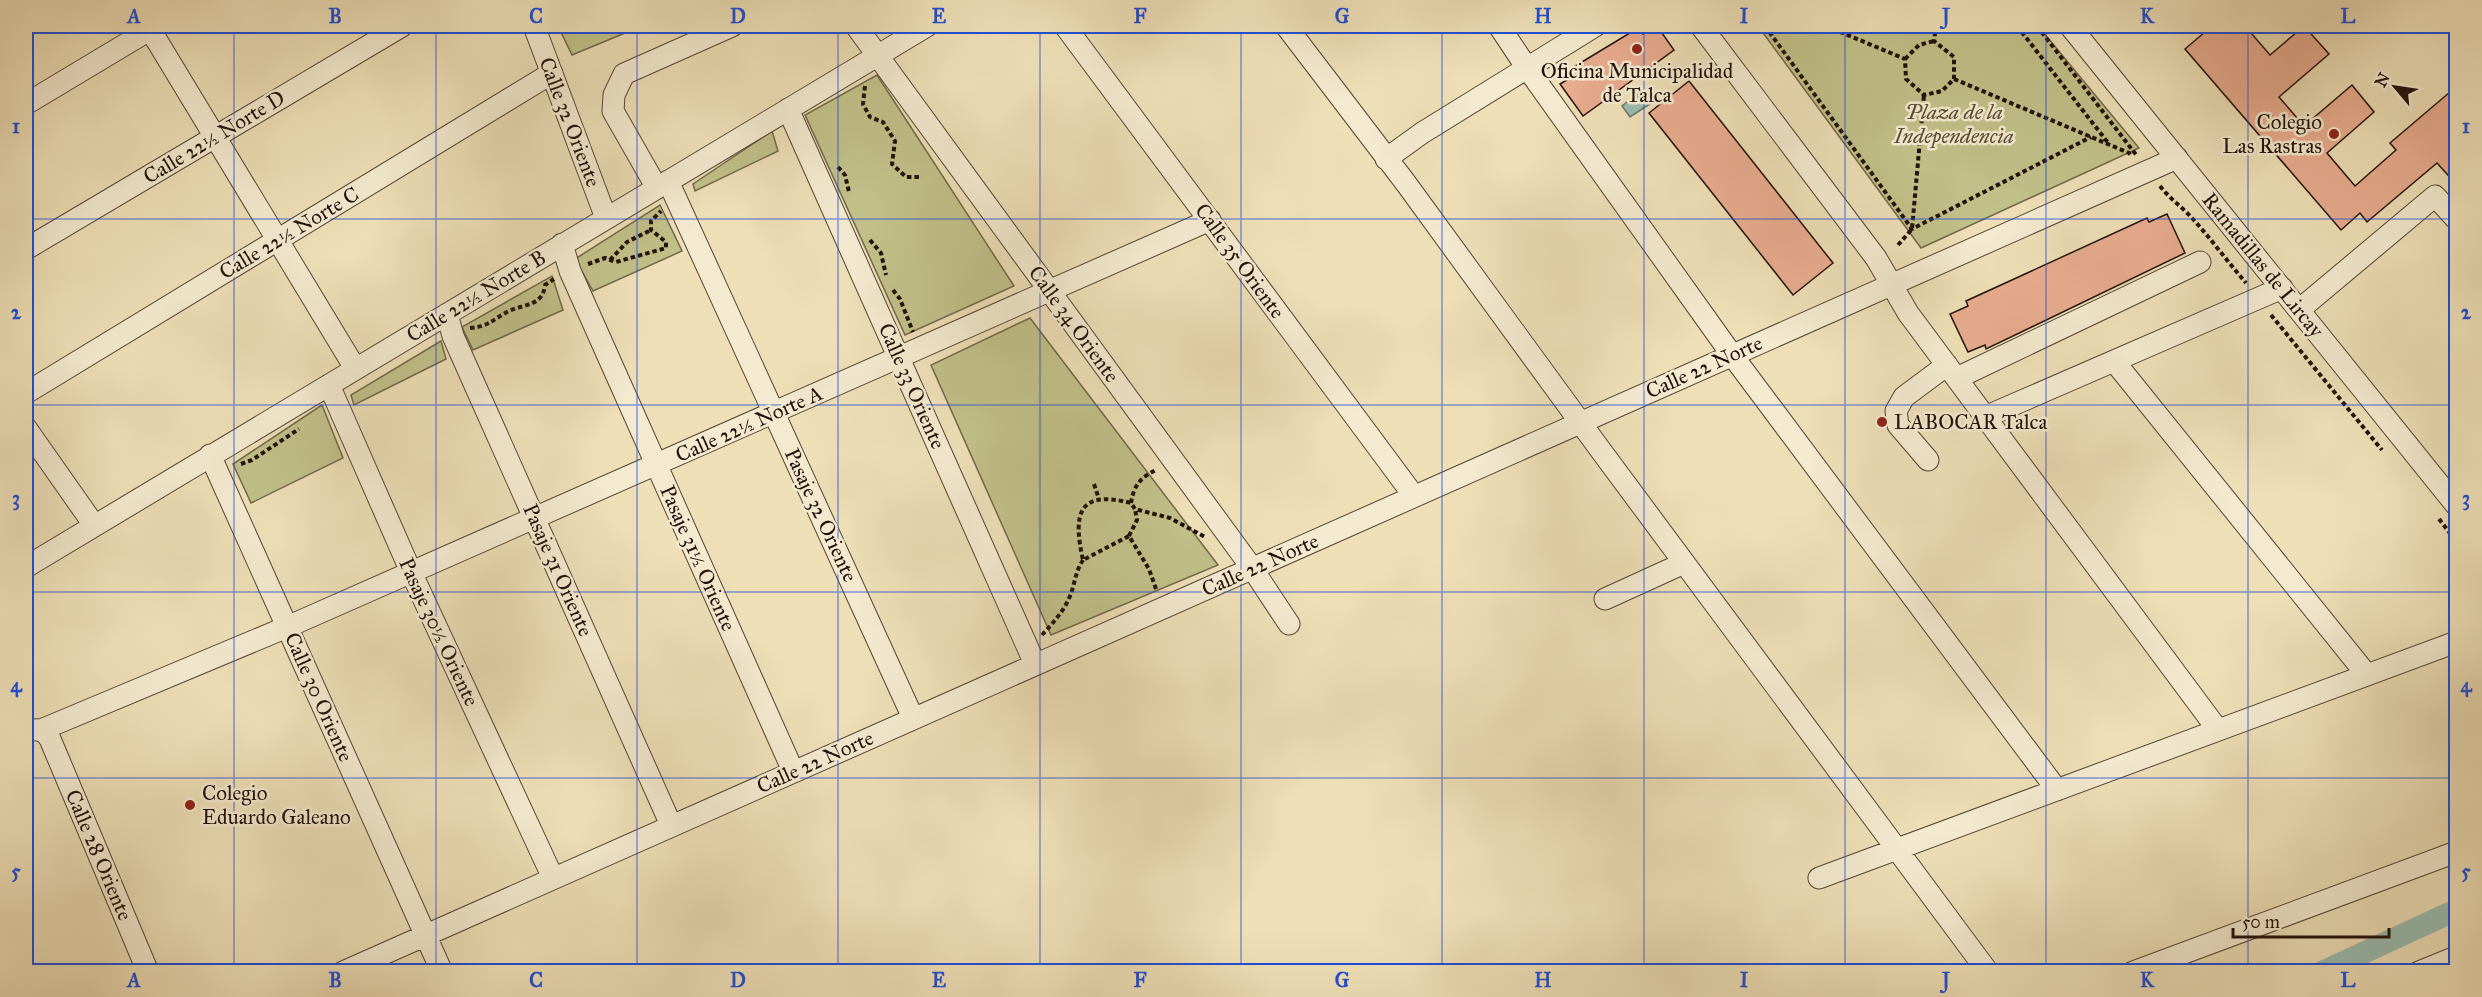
<svg xmlns="http://www.w3.org/2000/svg" width="2482" height="997" font-family="'IM FELL Great Primer',serif">
  <style>
    .green { fill: #c1c089; stroke: #72684a; stroke-width: 1.5 }
    .water { fill: #99bcb0; stroke: #69786e; stroke-width: 1.5 }
    .lines { fill: none; stroke-linecap: round; stroke-linejoin: round }
    .canal { stroke: #99bcb0; stroke-width: 22 }
    .building { fill: #e8ac8f; stroke: #22110b; stroke-width: 1.5 }
    .minor-casing { stroke: #554436; stroke-width: 23 }
    .path { stroke: #22110b; stroke-width: 4; stroke-dasharray: 4.5 3; stroke-linecap: butt }
    .minor { stroke: #f4ead0; stroke-width: 21 }
    .grid { fill: none; stroke: #1d4ed8; stroke-width: 1.5; stroke-opacity: 0.55 }
    .poi-dot { fill: #8f2418; stroke: #f4ead0; stroke-width: 2 }
    .labels { text-anchor: middle; dominant-baseline: central; stroke-width: 5; stroke-linejoin: round; paint-order: stroke }
    .poi-label { font-size: 21px; fill: #22110b; stroke: #f4ead0; text-anchor: start }
    .park-label { font-size: 21px; font-style: italic; fill: #5a4e37; stroke: #f4ead0 }
    .street-label { font-size: 21px; fill: #22110b; stroke: #f4ead0 }
    .neatline { fill: none; stroke: #1d4ed8; stroke-width: 2 }
    .grid-label { font-size: 20px; text-anchor: middle; font-weight: bold; fill: #1d4ed8 }
  </style>
  <rect width="100%" height="100%" fill="#eedfb7"/>
  <filter id="stains"><feTurbulence type="fractalNoise" baseFrequency=".00333" numOctaves="4"/><feColorMatrix values="0 0 0 0 .2 0 0 0 0 .09 0 0 0 0 .02 0 0 0 .5 -.17"/></filter>
  <radialGradient id="worn" r=".72"><stop offset=".6" stop-color="#630" stop-opacity="0"/><stop offset="1" stop-color="#630" stop-opacity=".3"/></radialGradient>
  <path class="green" d="M558 26H642L572 55Z
    M1758 26H2038L2139 148 1921 248Z
    M877 75 1014 286 905 335 805 115Z
    M772 131 778 151 695 191 693 184Z
    M660 205 682 251 593 291 575 259Z
    M552 276 563 310 473 350 462 327Z
    M1030 318 1218 565 1051 635 931 365Z
    M441 341 446 359 354 405 351 395Z
    M322 405 343 458 251 503 233 464Z"/>
  <path class="water" d="M1642 91 1650 104 1630 117 1622 106Z"/>
  <g class="lines">
    <path class="canal" d="M2322 972 2456 910"/>
  </g>
  <path class="building" d="M1657 26 1674 50 1583 116 1560 84 1577 74 1572 68 1638 28 1643 34Z
    M2212 26H2245L2270 55 2304 26 2329 54 2279 97 2304 126 2352 85 2374 112 2327 153 2355 186 2396 150 2390 143 2457 86V185L2437 163 2367 222 2360 213 2341 230 2185 49Z
    M1689 81 1833 263 1793 295 1649 113Z
    M2167 214 2185 253 1986 349 1985 345 1968 352 1950 314 1968 306 1966 301 2147 218 2149 222Z"/>
  <g class="lines">
    <g class="minor-casing">
      <path id="minor" d="M148 26 355 368
        M534 26 606 218
        M856 26 1252 568 1289 624
        M1065 26 1414 496
        M1286 26 1405 182 1599 448 1988 972
        M1499 26 1527 68 1732 355 2057 790
        M1701 26 1876 258 1908 313 2218 730
        M2070 26 2456 505
        M26 104 156 26
        M788 109 1035 664
        M1386 159 1422 133 1595 26
        M668 181 913 718
        M657 188 613 111 614 95 624 74 732 26
        M562 244 570 271 793 771
        M26 249 402 26
        M2299 310 2435 196 2456 219
        M447 314 453 336 671 825
        M2114 361 2367 675
        M1957 378 2200 262
        M329 385 411 572 553 878
        M26 393 552 73
        M1985 417 2282 288
        M26 428 94 525
        M210 455 442 972
        M1928 460 1898 425 1896 411 1904 397 1947 365
        M26 567 927 26
        M1605 599 1684 563
        M41 730 287 627 1210 220
        M26 732C36 728 44 729 50 739L148 972
        M1819 878 2456 642
        M343 972 2177 158
        M2133 972 2456 852
        M2419 972 2456 957"/>
    </g>
    <path class="path" d="M1765 26 1912 229 2091 137
      M1826 26 1905 59 1906 79 1924 95 1942 91 1954 79V57L1934 41 1936 26
      M2017 26 2109 144
      M2037 26 2137 156
      M1905 59 1919 45 1934 41
      M1954 79 2129 153 2131 156
      M865 86 863 104 870 117 883 122 895 141 892 164 906 177H922
      M838 167 845 175 849 192
      M2160 186C2169 198 2182 207 2192 218 2211 239 2228 262 2246 283
      M870 240 881 253 886 275
      M1898 245 1912 229 1924 95
      M610 260 627 242 651 230
      M588 264 605 258 616 262 666 248V242L651 230V221L661 211
      M893 290 900 299 913 332
      M2271 315 2382 450
      M470 328C490 326 492 320 509 311 524 304 543 306 545 285L554 279
      M241 464 252 460 299 429
      M1094 484 1099 499
      M1131 503C1134 485 1140 478 1156 470
      M2439 519 2456 541
      M1129 536 1137 520 1135 509
      M1156 589 1149 569 1129 536 1083 560C1073 515 1077 489 1131 503L1135 509 1170 518 1205 537
      M1042 635C1053 623 1064 611 1070 596 1075 584 1075 572 1083 560"/>
    <use href="#minor" class="minor"/>
  </g>
  <path class="grid" d="M234 26V972M436 26V972M637 26V972M838 26V972M1040 26V972M1241 26V972M1442 26V972M1644 26V972M1845 26V972M2046 26V972M2248 26V972M26 219H2456M26 405H2456M26 592H2456M26 778H2456"/>
  <g class="poi-dot">
    <circle cx="1637" cy="49" r="6"/>
    <circle cx="2334" cy="134" r="6"/>
    <circle cx="1882" cy="422" r="6"/>
    <circle cx="190" cy="805" r="6"/>
  </g>
  <g class="labels">
    <g class="poi-label">
      <text x="1637" y="71" text-anchor="middle">Oficina Municipalidad<tspan x="1637" dy="24">de Talca</tspan></text>
      <text x="2322" y="122" text-anchor="end">Colegio<tspan x="2322" dy="24">Las Rastras</tspan></text>
      <text x="1894" y="422">LABOCAR Talca</text>
      <text x="202" y="793">Colegio<tspan x="202" dy="24">Eduardo Galeano</tspan></text>
    </g>
    <g class="park-label">
      <text x="1954" y="112">Plaza de la<tspan x="1954" dy="24">Independencia</tspan></text>
    </g>
    <g class="street-label">
      <text transform="translate(570 122) rotate(69)">Calle 32 Oriente</text>
      <text transform="translate(214 137) rotate(-31)">Calle 22½ Norte D</text>
      <text transform="translate(289 233) rotate(-31)">Calle 22½ Norte C</text>
      <text transform="translate(1240 261) rotate(54)">Calle 35 Oriente</text>
      <text transform="translate(2263 265) rotate(51)">Ramadillas de Lircay</text>
      <text transform="translate(476 296) rotate(-31)">Calle 22½ Norte B</text>
      <text transform="translate(1074 324) rotate(54)">Calle 34 Oriente</text>
      <text transform="translate(1704 367) rotate(-24)">Calle 22 Norte</text>
      <text transform="translate(912 386) rotate(66)">Calle 33 Oriente</text>
      <text transform="translate(749 424) rotate(-24)">Calle 22½ Norte A</text>
      <text transform="translate(821 515) rotate(65)">Pasaje 32 Oriente</text>
      <text transform="translate(698 558) rotate(66)">Pasaje 31½ Oriente</text>
      <text transform="translate(1260 565) rotate(-24)">Calle 22 Norte</text>
      <text transform="translate(558 570) rotate(66)">Pasaje 31 Oriente</text>
      <text transform="translate(439 632) rotate(65)">Pasaje 30½ Oriente</text>
      <text transform="translate(319 697) rotate(66)">Calle 30 Oriente</text>
      <text transform="translate(815 762) rotate(-24)">Calle 22 Norte</text>
      <text transform="translate(99 855) rotate(67)">Calle 28 Oriente</text>
    </g>
  </g>
  <rect width="2482" height="997" fill="none" stroke="#eedfb7" stroke-width="66"/>
  <g transform="translate(2395 87) rotate(299)" stroke="#f4ead0" stroke-width="4.5" paint-order="stroke">
  <path d="M0-4.5L10 22L0 15L-10 22Z" fill="#22110b"/>
  <text y="-9" font-size="16" font-weight="bold" text-anchor="middle" fill="#22110b">N</text>
  </g>
  <path d="M2233 928v9h156v-9" fill="none" stroke="#22110b" stroke-width="3"/>
  <text x="2242" y="928" font-size="18" fill="#22110b" stroke="#f4ead0" stroke-width="4.5" paint-order="stroke">50 m</text>
  <rect x="33" y="33" width="2416" height="931" class="neatline"/>
  <g class="grid-label">
    <text x="134" y="23">A</text>
    <text x="335" y="23">B</text>
    <text x="536" y="23">C</text>
    <text x="738" y="23">D</text>
    <text x="939" y="23">E</text>
    <text x="1140" y="23">F</text>
    <text x="1342" y="23">G</text>
    <text x="1543" y="23">H</text>
    <text x="1744" y="23">I</text>
    <text x="1946" y="23">J</text>
    <text x="2147" y="23">K</text>
    <text x="2348" y="23">L</text>
    <text x="16" y="133">1</text>
    <text x="2466" y="133">1</text>
    <text x="16" y="319">2</text>
    <text x="2466" y="319">2</text>
    <text x="16" y="505">3</text>
    <text x="2466" y="505">3</text>
    <text x="16" y="692">4</text>
    <text x="2466" y="692">4</text>
    <text x="16" y="878">5</text>
    <text x="2466" y="878">5</text>
    <text x="134" y="987">A</text>
    <text x="335" y="987">B</text>
    <text x="536" y="987">C</text>
    <text x="738" y="987">D</text>
    <text x="939" y="987">E</text>
    <text x="1140" y="987">F</text>
    <text x="1342" y="987">G</text>
    <text x="1543" y="987">H</text>
    <text x="1744" y="987">I</text>
    <text x="1946" y="987">J</text>
    <text x="2147" y="987">K</text>
    <text x="2348" y="987">L</text>
  </g>
  <rect width="100%" height="100%" filter="url(#stains)"/>
  <rect width="100%" height="100%" fill="url(#worn)"/>
</svg>
